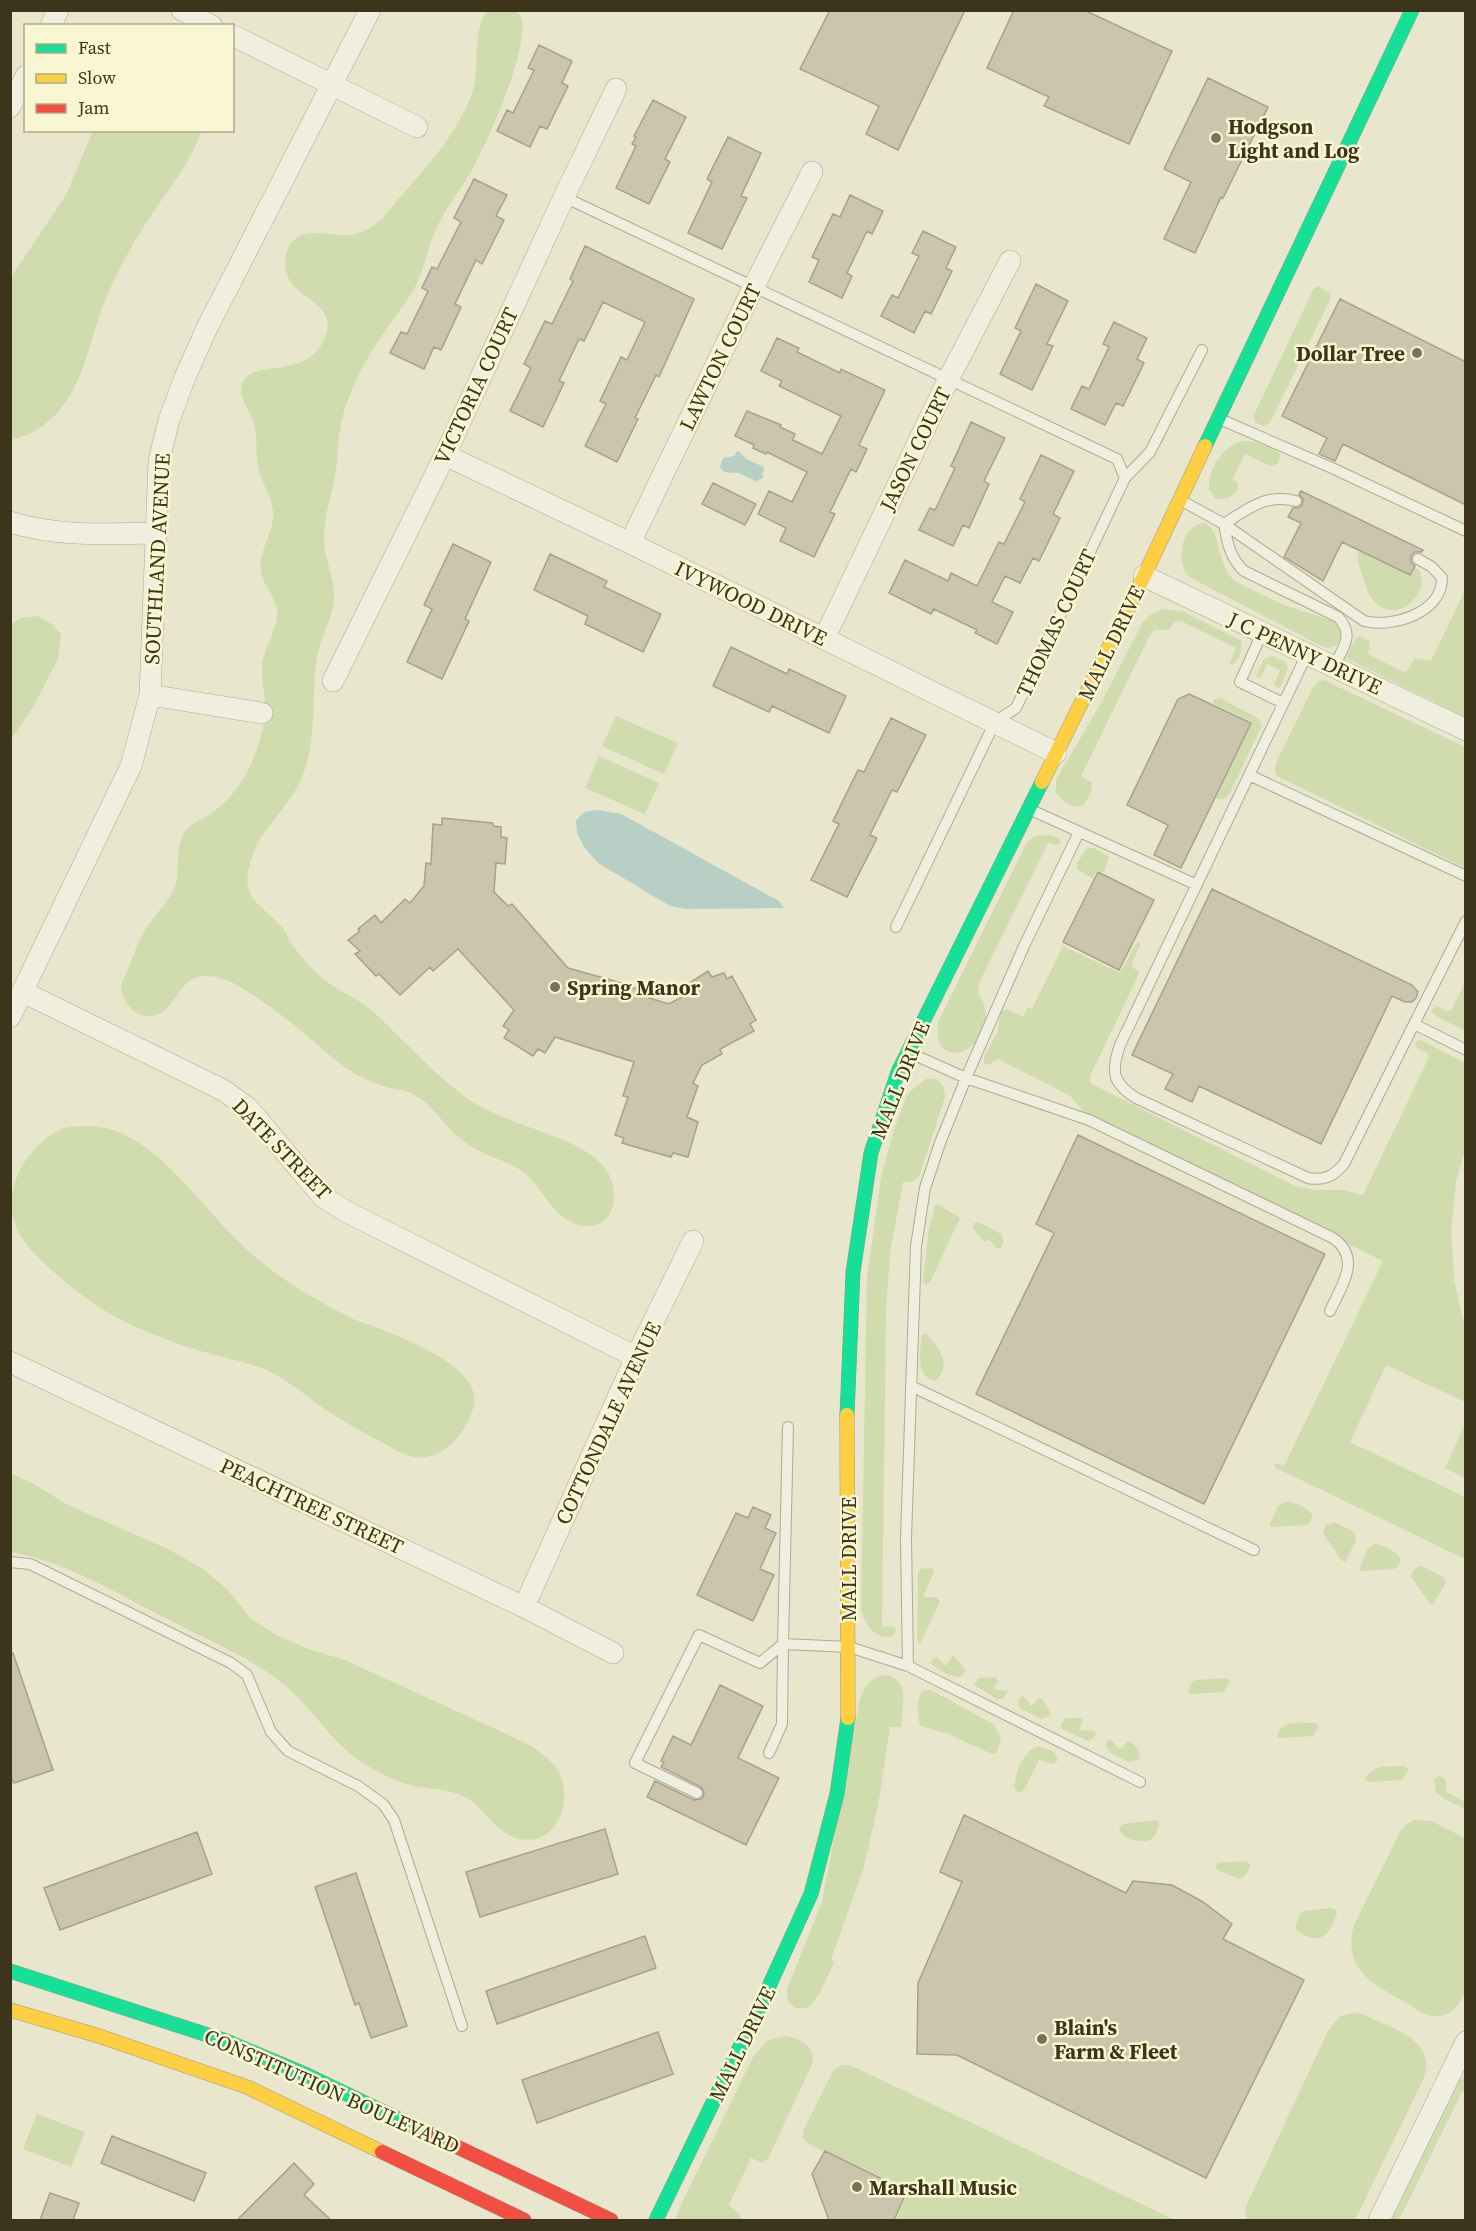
<svg xmlns="http://www.w3.org/2000/svg" width="1476" height="2231" font-family="'Source Serif 4',serif">
  <style>
    .green { fill: #d0dcad }
    .water { fill: #b8cfc6 }
    .building { fill: #ccc4ad; stroke: #a8a18b; stroke-width: 1.5 }
    .lines { fill: none; stroke-linecap: round; stroke-linejoin: round }
    .lane-casing { stroke: #adaa96; stroke-width: 12 }
    .street-casing { stroke: #adaa96; stroke-width: 22 }
    .fast-casing { stroke: #9d9985; stroke-width: 15 }
    .slow-casing { stroke: #9d9985; stroke-width: 15 }
    .jam-casing { stroke: #9d9985; stroke-width: 15 }
    .lane { stroke: #efeedf; stroke-width: 10 }
    .street { stroke: #efeedf; stroke-width: 21 }
    .fast { stroke: #16e098; stroke-width: 14 }
    .slow { stroke: #ffcf43; stroke-width: 14 }
    .jam { stroke: #f24e42; stroke-width: 14 }
    .poi-dot { fill: #79725a; stroke: #f9f7d2; stroke-width: 2 }
    .labels { text-anchor: middle; dominant-baseline: central; stroke-width: 5; stroke-linejoin: round; paint-order: stroke }
    .poi-label { font-size: 21px; font-weight: bold; fill: #3d341c; stroke: #f9f7d2; text-anchor: start }
    .street-label { font-size: 21px; fill: #3d341c; stroke: #f9f7d2 }
  </style>
  <rect width="100%" height="100%" fill="#e8e6cc"/>
  <path class="green" d="M487 10C490 11 515 10 517 12 540 28 484 149 472 170 462 188 448 204 439 223 427 246 425 272 411 294 394 320 374 344 360 372 351 390 343 410 340 430 337 446 338 461 335 476 331 497 324 516 324 537 323 558 335 576 334 598 333 618 321 636 317 657 311 696 318 742 301 779 291 803 271 820 258 843 252 855 245 874 248 887 251 902 267 911 277 922 290 936 283 931 294 947 303 959 314 972 326 981 343 994 362 1000 377 1015 407 1044 435 1075 468 1099 494 1116 525 1125 553 1136 572 1143 592 1152 605 1168 620 1188 617 1227 587 1226 558 1225 547 1196 530 1178 514 1162 495 1160 476 1149 462 1142 452 1131 441 1119 435 1112 427 1103 419 1098 406 1089 405 1091 390 1088 375 1084 361 1078 348 1069 335 1061 324 1050 312 1040 293 1023 272 1008 250 993 242 988 234 982 223 979 214 976 202 974 193 979 175 988 171 1018 147 1016 136 1015 128 1008 124 998 118 984 123 982 128 969 134 955 138 940 147 927 155 914 167 904 174 889 182 870 173 847 186 830 192 823 204 818 212 813 219 808 228 799 234 792 252 768 265 736 265 706 265 691 260 675 263 660 266 645 276 631 277 615 278 598 265 589 261 573 257 552 274 534 273 513 273 497 262 485 259 470 255 455 258 438 254 423 250 409 235 396 244 380 254 361 305 378 323 342 341 306 302 301 290 281 282 268 284 248 295 239 311 226 336 239 355 234 368 231 371 227 382 219 413 180 453 144 471 96 482 68 470 36 487 10Z
    M93 131H202C191 159 178 177 161 201 139 232 119 266 105 301 90 338 85 382 57 413 45 427 28 436 11 440V277L66 195Z
    M1317 286 1330 293V300L1270 423 1263 426 1255 422 1254 415 1313 290Z
    M1242 441C1254 441 1273 445 1281 455L1277 464 1270 466 1245 454 1233 478 1238 483 1237 491 1229 498 1216 499 1209 489C1208 469 1223 446 1242 441Z
    M1206 523C1223 536 1216 566 1236 582L1284 605 1337 622C1344 629 1342 637 1337 645L1329 648 1323 647 1189 577C1175 562 1181 523 1206 523Z
    M1359 551 1410 576 1415 567 1420 572 1422 583C1418 606 1391 621 1373 600 1367 593 1365 582 1362 574 1359 566 1356 559 1359 551Z
    M1465 590V717L1346 658 1355 639 1359 636 1370 641 1368 654 1403 672 1407 671 1415 658 1431 661Z
    M1164 609 1182 611 1238 639 1241 641C1243 649 1239 660 1233 665L1230 663 1236 648 1181 621 1175 622 1168 630H1154L1149 637 1081 776 1092 783 1091 793 1083 806C1073 809 1062 801 1056 793V780L1101 703 1143 622 1150 615Z
    M37 616 53 625 61 635 58 659 33 707 11 740V624L20 618Z
    M1273 656 1285 662 1288 668 1281 686 1278 688 1274 685 1280 670 1267 664 1261 677 1258 678 1256 676 1264 659Z
    M1324 680 1465 747V868L1277 776 1275 772 1276 763 1312 689 1319 681Z
    M1220 698 1259 719 1262 725 1231 791C1227 798 1223 801 1216 798L1252 722 1212 703 1214 699Z
    M616 716 678 743 664 774 602 746Z
    M599 756 659 783 645 814 585 788Z
    M1050 835 1059 838 1061 843 1057 845 1048 843 979 983 978 993C1011 1043 930 1083 938 1022L1027 842 1035 836Z
    M1087 848H1094L1109 857 1104 872 1097 870 1093 879 1077 869V863Z
    M1139 942 1140 946 1131 966 1139 972 1138 976 1090 1076V1083L1295 1186 1315 1190H1343L1363 1195 1429 1057 1427 1053 1417 1048 1415 1044 1417 1041 1421 1040 1465 1063V1150L1456 1182 1451 1230 1454 1279 1465 1329V1402L1386 1365 1350 1442 1465 1497V1559L1276 1468 1274 1466 1276 1463 1284 1466 1383 1261 1096 1121 1087 1115 1069 1095 998 1059 988 1065 984 1064V1057L997 1033 1001 1011 1007 1009 1023 1017 1028 1007 1032 1009 1063 946 1120 973 1136 944Z
    M1465 983V1031L1434 1015 1431 1011 1436 1006 1447 1011 1451 1010Z
    M926 1079C939 1077 945 1085 945 1097L919 1177 912 1182H903L890 1253 886 1310 882 1626 894 1627 896 1630 892 1636 884 1637C870 1632 864 1623 861 1609L867 1277 881 1178 894 1129 908 1093Z
    M92 1126C100 1127 109 1128 116 1131 161 1148 198 1200 231 1234 256 1260 284 1281 316 1299 328 1306 341 1313 353 1319 383 1330 489 1364 473 1409 464 1434 445 1461 414 1457 401 1455 387 1445 376 1439 360 1430 344 1422 329 1412 307 1397 284 1376 259 1367 234 1359 208 1354 184 1346 159 1337 130 1326 107 1312 82 1297 26 1254 16 1227 8 1206 11 1189 20 1170 29 1152 48 1132 68 1127 76 1126 85 1126 92 1126Z
    M935 1205H939L960 1218 930 1282 926 1285 923 1281 929 1229Z
    M978 1222 1001 1234 1004 1241 1001 1248H996L989 1239 985 1242 983 1241 973 1228 974 1223Z
    M925 1333C939 1345 953 1367 935 1381 915 1376 921 1353 921 1336Z
    M1465 1424V1478L1445 1468Z
    M10 1473 32 1483 68 1505 168 1549 203 1569 229 1591 250 1618 276 1635 311 1650 345 1660 530 1745C542 1754 556 1762 561 1777 572 1805 555 1846 520 1839 493 1833 485 1806 463 1796 448 1789 429 1789 414 1786 398 1783 382 1774 368 1766 333 1746 317 1713 287 1687 254 1659 211 1642 173 1622 121 1596 68 1562 11 1552Z
    M1284 1502C1294 1501 1308 1507 1313 1516L1310 1523 1306 1525 1272 1527 1270 1524 1278 1506Z
    M1334 1522 1351 1530 1356 1536V1541L1345 1562 1341 1560 1323 1533 1326 1525Z
    M1374 1544C1384 1545 1397 1551 1401 1560L1398 1567 1394 1569 1363 1571 1359 1570 1367 1550Z
    M1421 1566 1442 1576 1445 1579V1585L1432 1606 1411 1577 1413 1570Z
    M932 1568 934 1571 923 1597H937L940 1602 920 1644 917 1640 918 1573 920 1569Z
    M953 1655 966 1670 960 1677C951 1677 937 1670 931 1664L933 1659 937 1657 946 1666Z
    M886 1675C911 1680 902 1708 901 1727H890L878 1806 863 1870 831 1959 834 1962 820 1993 808 2008H795L788 2002 787 1989 822 1902 860 1699C865 1685 871 1677 886 1675Z
    M996 1677 998 1681 993 1689 1008 1691 1003 1699H997L974 1685 978 1678Z
    M1227 1678 1230 1681 1224 1692 1192 1694 1188 1692 1192 1682 1195 1680Z
    M931 1690 993 1724 998 1731 1001 1738 997 1753 992 1754 948 1734 921 1726C916 1717 917 1700 922 1691Z
    M1022 1695 1032 1706 1038 1698 1042 1699 1049 1710 1050 1716 1042 1719 1020 1708 1018 1701Z
    M1065 1718H1081L1083 1720 1079 1730 1094 1731 1096 1734 1092 1739 1088 1741 1062 1729 1061 1724Z
    M1316 1723 1319 1726 1313 1736 1279 1738 1277 1737C1281 1719 1300 1723 1316 1723Z
    M1110 1739 1119 1749 1123 1748 1127 1741C1133 1742 1138 1748 1140 1755L1138 1760 1129 1762 1111 1753 1106 1746 1107 1741Z
    M1038 1746 1053 1751 1058 1760 1054 1764 1039 1760 1024 1790 1018 1793 1015 1789C1013 1775 1024 1750 1038 1746Z
    M1404 1766 1409 1769 1402 1780 1370 1782 1366 1780C1371 1763 1389 1767 1404 1766Z
    M1440 1776 1445 1779 1447 1792 1465 1802V1809L1444 1799 1436 1792 1434 1779Z
    M1156 1820 1159 1822C1159 1829 1155 1837 1149 1841 1138 1841 1122 1841 1119 1828L1123 1824Z
    M1414 1820 1431 1821 1465 1838V1993C1460 2004 1452 2015 1439 2016 1426 2018 1415 2008 1405 2002 1372 1984 1342 1969 1354 1925L1400 1832 1407 1824Z
    M1245 1861 1250 1864C1250 1870 1246 1877 1239 1879L1218 1870 1215 1867 1218 1863Z
    M1331 1908 1335 1909 1337 1913C1332 1927 1325 1945 1307 1936 1302 1934 1299 1932 1295 1928L1299 1916 1303 1911Z
    M1354 2013 1362 2014C1390 2028 1437 2038 1424 2078L1355 2220H1247L1245 2210 1247 2204 1328 2031 1340 2016Z
    M786 2036C800 2039 814 2045 813 2062L768 2159 762 2163 751 2158 729 2205 738 2212 742 2220H675L680 2207 753 2057 768 2040Z
    M841 2065H850L1175 2220H896L909 2190 825 2150 824 2152 809 2144 803 2138V2131L833 2071Z
    M1465 2076V2089L1461 2094 1399 2220H1388L1457 2082Z
    M37 2114 85 2132 71 2167 23 2149Z"/>
  <path class="water" d="M737 451 740 452 746 459 764 467 762 479H759L757 482C751 479 744 475 738 473 729 472 726 475 720 467L723 458 734 456Z
    M597 810 621 814 779 901 784 908 686 909 670 906 598 863 584 847 577 833 576 821 584 812Z"/>
  <path class="building" d="M830 10H965L898 150 866 134 879 106 800 69Z
    M1014 10H1084L1172 51 1129 144 1044 106 1049 97 987 68Z
    M539 45 572 61 562 83 568 86 547 129 540 126 530 147 497 131 507 110 513 113 534 70 528 68Z
    M1208 78 1268 107 1223 198 1221 197 1195 253 1164 239 1191 182 1164 169Z
    M653 100 686 117 665 159 670 162 649 204 616 188 636 146 632 144 636 137 634 136Z
    M728 137 761 153 741 196 747 198 722 249 688 233 712 182 707 179Z
    M474 179 507 195 496 216 504 220 482 264 476 260 455 304 461 307 441 350 434 347 424 369 390 353 401 332 407 334 428 291 422 288 432 267 437 269 461 222 454 218Z
    M850 195 883 211 872 234 867 231 847 273 852 276 842 298 809 282 819 260 812 257 833 214 840 217Z
    M923 231 956 247 946 268 952 271 931 314 925 311 914 333 881 316 892 295 898 298 919 256 912 253Z
    M585 246 694 299 659 377 656 375 635 418 638 419 617 462 585 446 606 404 600 401 621 357 627 360 645 322 603 302 584 341 579 339 559 381 564 383 543 427 510 411 531 368 524 364 545 321 552 324 573 281 570 279Z
    M1036 284 1068 301 1047 344 1053 346 1032 390 1000 374 1021 331 1015 328Z
    M1340 299 1466 362V505L1343 444 1335 461 1319 454 1327 438 1282 416Z
    M1114 322 1147 338 1137 359 1144 363 1123 406 1116 403 1105 425 1071 409 1082 386 1089 389 1109 347 1103 344Z
    M777 338 799 348 797 352 840 373 841 369 885 390 859 445 867 449 856 472 851 469 830 512 835 514 814 557 780 541 786 528 758 514 769 491 792 502 807 472 767 452 766 454 753 448 754 445 735 436 747 411 781 425 780 427 795 434 793 440 822 454 841 416 779 386 782 381 761 371Z
    M971 422 1005 438 984 481 989 484 969 528 963 525 953 546 919 530 930 508 935 510 955 468 951 466Z
    M1041 455 1074 471 1053 514 1060 518 1039 561 1033 558 1020 583 1005 576 992 602 1013 612 997 644 975 633 977 630 934 609 931 614 889 593 905 560 948 581 951 573 977 586 999 542 1004 544 1025 502 1020 499Z
    M713 483 756 504 745 525 702 504Z
    M1301 491 1423 550 1422 552H1415L1411 556V562L1415 566 1410 575 1342 542 1323 581 1284 557 1301 523 1288 517 1293 508H1298L1302 505 1303 499 1299 494Z
    M453 544 491 562 465 619 469 621 442 679 407 662 432 609 424 605Z
    M550 554 607 581 604 587 661 614 643 652 585 624 588 616 534 590Z
    M731 647 787 674 789 669 846 696 829 733 772 706 769 712 713 686Z
    M1189 694 1251 723 1181 868 1154 855 1168 825 1127 805 1178 699Z
    M891 718 926 735 897 792 892 790 870 835 877 838 847 897 811 880 839 824 833 821 858 770 864 772Z
    M442 818 493 823V826L501 827V837L507 838 505 864 496 863 494 892 508 906 512 904 568 968 618 982 650 993 649 998 669 1004 695 990 691 982 708 971 712 977 724 973 727 979 732 976 756 1020 750 1024 754 1031 720 1049 722 1054 702 1065 693 1083 698 1086 687 1117 698 1122 688 1157 673 1153 671 1157 642 1149 622 1143 624 1138 615 1135 628 1097 623 1096 634 1062 555 1037 545 1053 538 1049 533 1056 504 1038 509 1030 503 1026 514 1010 458 949 433 971 430 967 400 995 379 974 376 976 355 954 360 951 348 940 360 931 358 929 375 915 381 923 405 899 410 903 424 886 426 863 431 864 433 824 442 825Z
    M1098 872 1154 900 1119 970 1063 942Z
    M1212 889 1412 985 1418 992 1416 998 1412 1002H1405L1392 996 1321 1144 1199 1086 1192 1102 1165 1089 1173 1074 1132 1055Z
    M1078 1135 1325 1254 1204 1504 976 1394 1054 1233 1036 1224Z
    M753 1507 771 1515 765 1528 776 1533 760 1569 774 1575 753 1621 697 1595 736 1513 748 1518Z
    M13 1653 53 1770 14 1783 10 1774V1654Z
    M720 1685 763 1706 738 1758 779 1778 746 1845 647 1797 655 1781 694 1800 701 1799 703 1797 704 1792 701 1787 661 1767 664 1762 661 1761 673 1736 691 1745Z
    M964 1815 1126 1893 1133 1881 1172 1885 1203 1902 1232 1924 1223 1939 1304 1980 1206 2178 957 2055 917 2054 918 1983 962 1882 940 1872Z
    M605 1829 618 1874 480 1917 466 1872Z
    M197 1832 212 1874 60 1930 44 1888Z
    M356 1873 407 2026 371 2038 359 2003 355 2005 315 1887Z
    M645 1936 656 1968 497 2024 486 1991Z
    M658 2032 673 2074 537 2123 522 2080Z
    M112 2136 206 2173 194 2201 101 2163Z
    M825 2151 907 2191 894 2220H829L812 2174Z
    M294 2163 314 2184 304 2195 331 2220H237Z
    M50 2193 79 2203 73 2220H40Z"/>
  <g class="lines">
    <g class="lane-casing">
      <path id="lane" d="M564 197 1117 459 1125 478
        M1222 420 1332 468 1466 531
        M1182 501 1224 524C1227 542 1230 558 1244 571L1338 617C1355 635 1343 648 1334 666
        M1296 501C1267 493 1247 509 1224 524L1364 621C1393 628 1442 613 1442 578L1432 567 1418 559
        M1262 633 1240 682 1283 703
        M1307 654 1120 1045C1111 1071 1112 1083 1136 1098L1308 1178C1324 1181 1334 1176 1344 1164L1414 1024 1466 1050
        M1249 775 1466 876
        M1031 810 1197 885
        M896 927 995 722 1016 708 1125 478 1150 452 1202 350
        M1414 1024 1466 921
        M910 1053 966 1078 1024 946 1079 832
        M911 1386 1254 1550
        M788 1427 783 1644 849 1647 908 1666 906 1538 916 1246 925 1188 940 1143 966 1078 1089 1120 1333 1238C1362 1258 1342 1285 1330 1311
        M10 1562 30 1564 231 1663 247 1675 271 1732 288 1751 358 1786 383 1804 394 1820 462 2026
        M908 1666 1140 1782
        M769 1753 782 1724 783 1644
        M697 1793 635 1763 699 1635 760 1663 783 1644"/>
    </g>
    <g class="street-casing">
      <path id="street" d="M182 10 212 26
        M51 26 58 10
        M232 35 417 127
        M10 107 26 76
        M445 455 630 543 1056 753
        M10 522C58 537 107 534 155 533
        M630 543 753 288 812 172
        M1144 576 1466 730
        M824 639 948 380 1010 261
        M333 681 445 455 564 197 616 89
        M150 695 262 713
        M23 992 223 1090 248 1108 323 1197 347 1212 636 1357
        M10 1017 131 766 150 695 159 460 169 420 185 377 207 328 370 10
        M10 1362 524 1607 613 1653
        M524 1607 636 1357 693 1241
        M1379 2220 1466 2042"/>
    </g>
    <g class="fast-casing">
      <path id="fast" d="M1205 446 1412 10
        M847 1415 853 1272 871 1153 898 1072 1042 782
        M10 1971 226 2041 307 2075 434 2136
        M656 2220 765 1995 811 1894 837 1794 848 1718"/>
    </g>
    <g class="slow-casing">
      <path id="slow" d="M1042 782 1144 576 1205 446
        M847 1415 848 1718
        M10 2010 99 2036 247 2087 382 2152"/>
    </g>
    <g class="jam-casing">
      <path id="jam" d="M434 2136 611 2220
        M382 2152 524 2220"/>
    </g>
    <use href="#lane" class="lane"/>
    <use href="#street" class="street"/>
    <use href="#fast" class="fast"/>
    <use href="#slow" class="slow"/>
    <use href="#jam" class="jam"/>
  </g>
  <g class="poi-dot">
    <circle cx="1216" cy="138" r="6"/>
    <circle cx="1417" cy="353" r="6"/>
    <circle cx="555" cy="987" r="6"/>
    <circle cx="1042" cy="2039" r="6"/>
    <circle cx="857" cy="2187" r="6"/>
  </g>
  <g class="labels">
    <g class="poi-label">
      <text x="1228" y="126">Hodgson<tspan x="1228" dy="24">Light and Log</tspan></text>
      <text x="1405" y="353" text-anchor="end">Dollar Tree</text>
      <text x="567" y="987">Spring Manor</text>
      <text x="1054" y="2027">Blain's<tspan x="1054" dy="24">Farm &amp; Fleet</tspan></text>
      <text x="869" y="2187">Marshall Music</text>
    </g>
    <g class="street-label">
      <text transform="translate(720 357) rotate(-64)">LAWTON COURT</text>
      <text transform="translate(476 386) rotate(-65)">VICTORIA COURT</text>
      <text transform="translate(915 449) rotate(-64)">JASON COURT</text>
      <text transform="translate(157 559) rotate(-87)">SOUTHLAND AVENUE</text>
      <text transform="translate(751 603) rotate(26)">IVYWOOD DRIVE</text>
      <text transform="translate(1056 623) rotate(-65)">THOMAS COURT</text>
      <text transform="translate(1111 643) rotate(-64)">MALL DRIVE</text>
      <text transform="translate(1305 653) rotate(25)">J C PENNY DRIVE</text>
      <text transform="translate(900 1080) rotate(-68)">MALL DRIVE</text>
      <text transform="translate(282 1149) rotate(46)">DATE STREET</text>
      <text transform="translate(608 1423) rotate(-65)">COTTONDALE AVENUE</text>
      <text transform="translate(312 1506) rotate(25)">PEACHTREE STREET</text>
      <text transform="translate(848 1559) rotate(-90)">MALL DRIVE</text>
      <text transform="translate(742 2044) rotate(-64)">MALL DRIVE</text>
      <text transform="translate(332 2091) rotate(24)">CONSTITUTION BOULEVARD</text>
    </g>
  </g>
  <rect width="1476" height="2231" fill="none" stroke="#3d341c" stroke-width="24"/>
  <rect x="24" y="24" width="210" height="108" fill="#f9f7d2" stroke="#aea989" stroke-width="1.5"/>
  <rect x="36" y="44" width="30" height="9" fill="#16e098" stroke="#aea989" stroke-width="1.5"/>
  <text x="78" y="54" font-size="18" fill="#3d341c">Fast</text>
  <rect x="36" y="74" width="30" height="9" fill="#ffcf43" stroke="#aea989" stroke-width="1.5"/>
  <text x="78" y="84" font-size="18" fill="#3d341c">Slow</text>
  <rect x="36" y="104" width="30" height="9" fill="#f24e42" stroke="#aea989" stroke-width="1.5"/>
  <text x="78" y="114" font-size="18" fill="#3d341c">Jam</text>
</svg>
